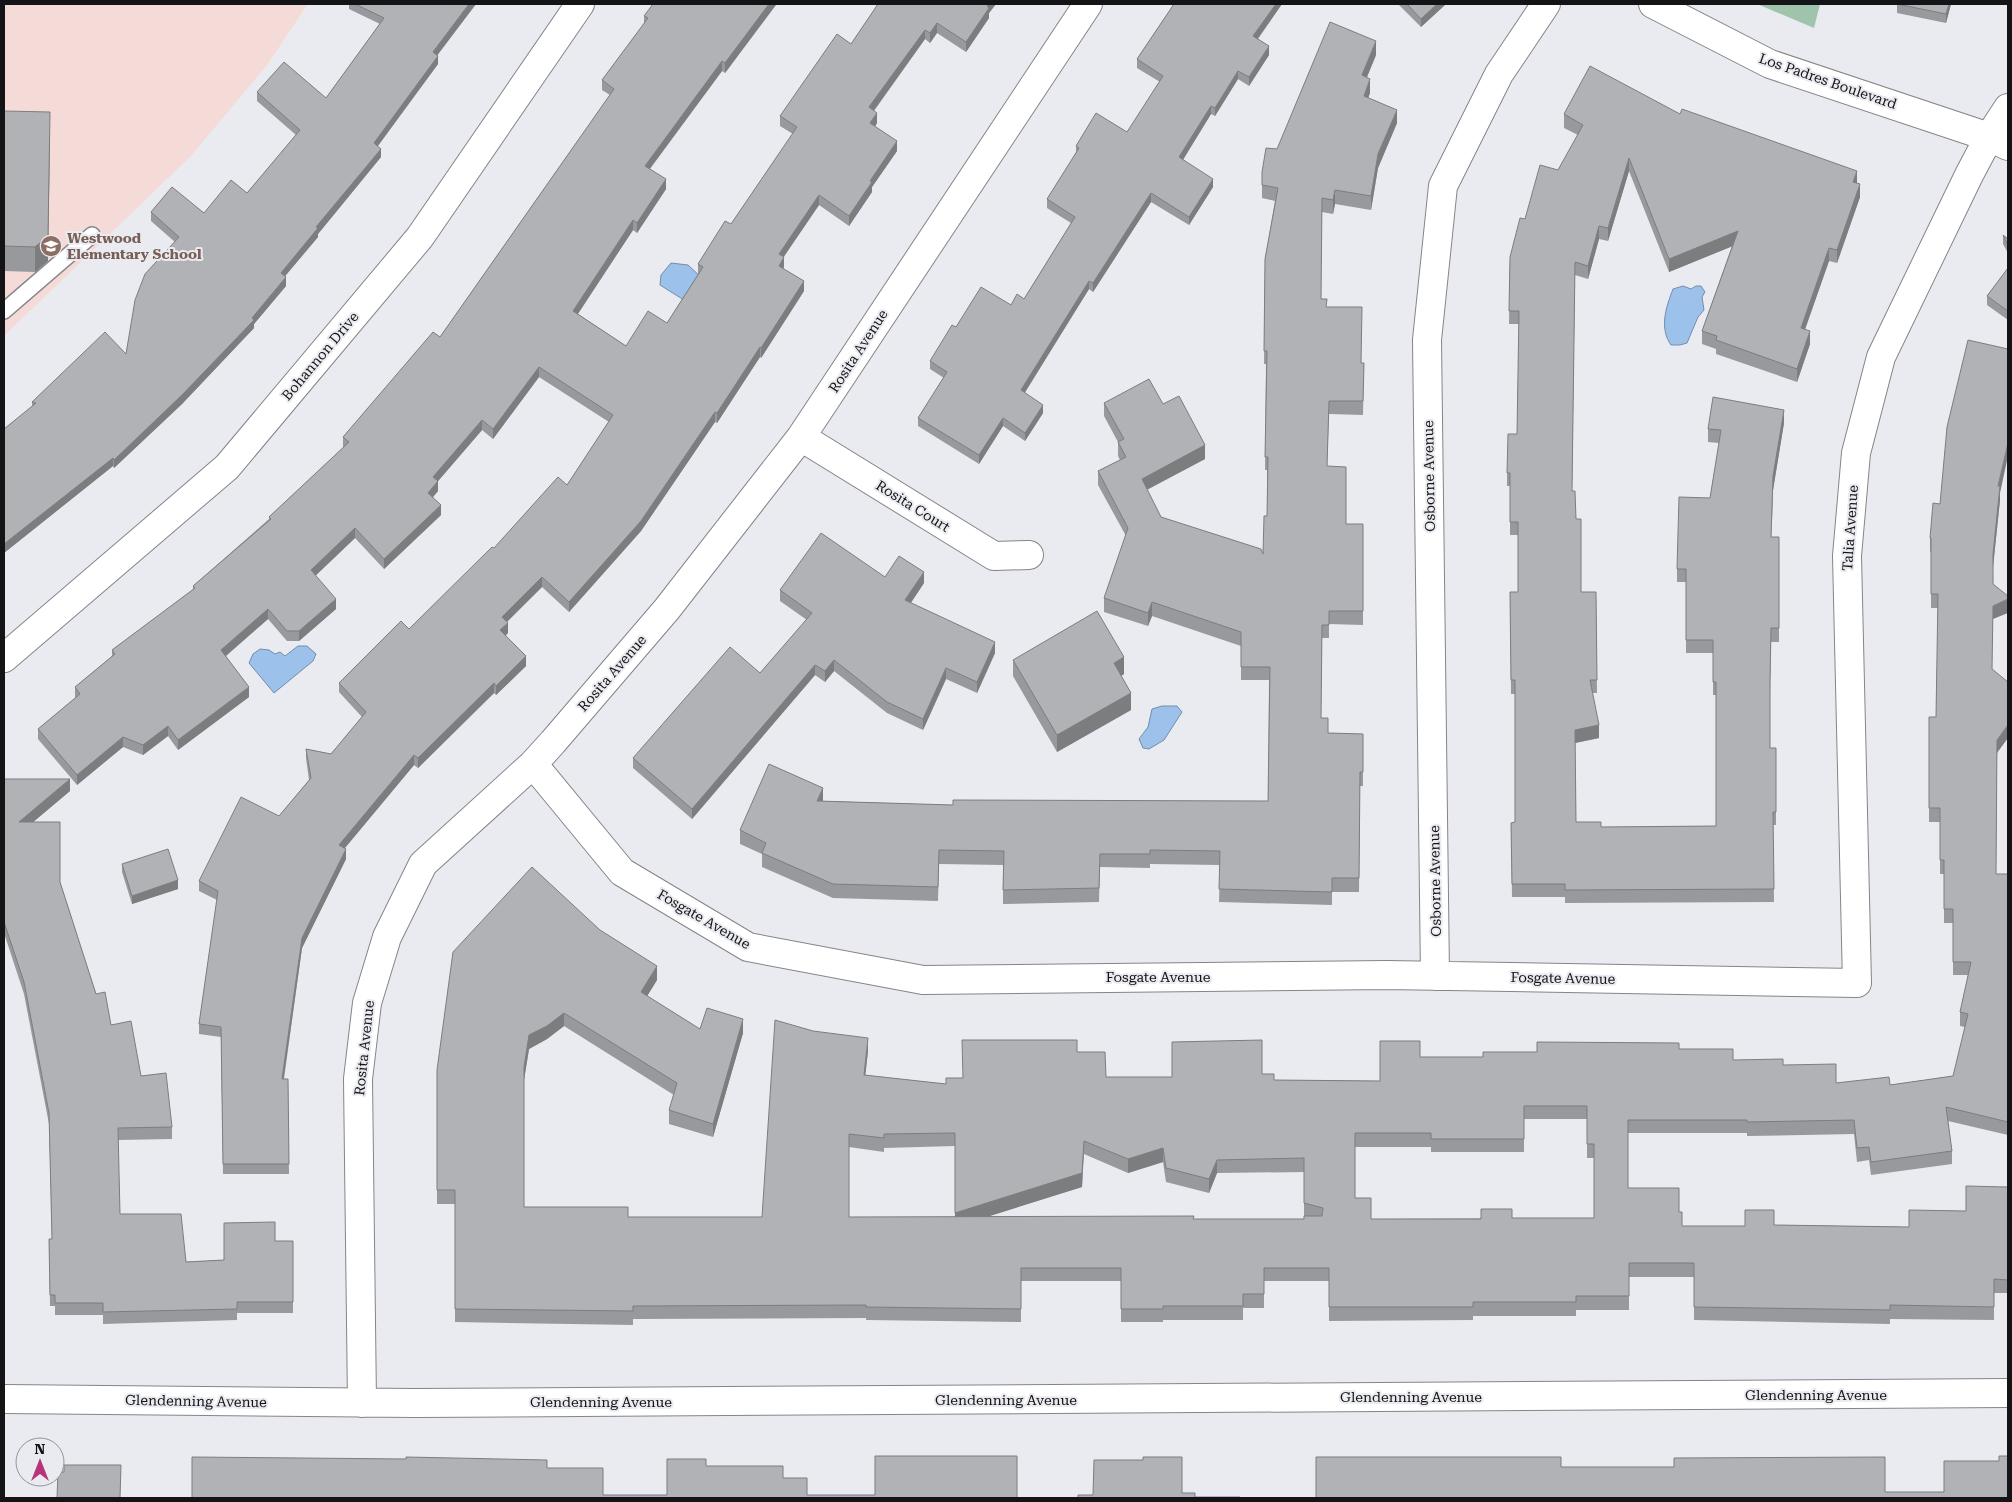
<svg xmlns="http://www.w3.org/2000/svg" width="2012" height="1502" font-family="'Roboto Serif',serif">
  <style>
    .education { fill: #f5dbd7 }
    .green { fill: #a0c4ab }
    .water { fill: #9cc1eb; stroke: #738dab }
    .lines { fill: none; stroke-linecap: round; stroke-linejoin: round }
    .lane-casing { stroke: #848589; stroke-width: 18 }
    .street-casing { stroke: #848589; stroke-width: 30 }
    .secondary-casing { stroke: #848589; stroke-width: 30 }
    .lane { stroke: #fff; stroke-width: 15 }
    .street { stroke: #fff; stroke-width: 28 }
    .secondary { stroke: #fff; stroke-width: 28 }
    .wall { fill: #98999d; fill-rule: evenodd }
    .shaded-wall { fill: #7c7d7f }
    .building { fill: #b1b2b6; stroke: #7c7d7f; fill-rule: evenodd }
    .labels { text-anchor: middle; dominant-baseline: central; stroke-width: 4; stroke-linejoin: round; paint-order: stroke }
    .street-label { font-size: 14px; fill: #141416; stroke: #eaebf0 }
    .education-label { font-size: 14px; font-weight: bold; fill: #785e54; stroke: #eaebf0; text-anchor: start }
  </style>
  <rect width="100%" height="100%" fill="#eaebf0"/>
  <path class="education" d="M4 4H308L268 64 191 156 4 336Z"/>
  <path class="green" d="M1757 4H1820L1814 28Z"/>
  <path class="water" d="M671 263 688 265 716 291 708 315 660 285 661 275Z
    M1683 286 1691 289 1696 286H1701L1705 292 1702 297 1704 310 1698 317 1687 343 1680 345H1671C1659 328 1666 307 1673 289Z
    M298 646H307L316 654 313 661 274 693 249 663 253 654 260 649 269 650 275 654 280 652 285 656Z
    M1162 706H1177L1182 712 1164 740 1149 749 1143 748 1139 739 1148 727 1152 709Z"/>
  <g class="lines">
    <g class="lane-casing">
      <path id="lane" d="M4 311 92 235"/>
    </g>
    <g class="street-casing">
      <path id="street" d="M801 437 994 556 1029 555
        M4 658 227 467 420 237 580 4
        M533 764 622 872 748 947 923 980 1387 975 1857 983 1847 556 1856 453 1881 357 1969 175 1989 137 2008 108
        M1435 976 1427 340 1443 186 1499 74 1546 4
        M4 1399 414 1403 2008 1393
        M362 1403 358 1079 367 1003 387 937 423 864 533 764 553 742 667 609 801 437 1088 4"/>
    </g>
    <g class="secondary-casing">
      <path id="secondary" d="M1653 4 1770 64 1989 137 2008 146"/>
    </g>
    <use href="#lane" class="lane"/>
    <use href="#street" class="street"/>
    <use href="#secondary" class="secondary"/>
  </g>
  <path class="wall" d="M349 4H476L437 55 438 64 378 146 381 157 318 234V237L285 276 286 286 254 324V328L182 404 114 468 113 466 4 553V429L32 407V402L126 354 175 242 151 221V212L204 213 247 193 296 135 257 101V92L326 98 380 24 349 9Z
    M776 4 725 73 722 71 650 169 666 189 637 233 633 230 578 314 626 346 667 323 698 274V264L731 224 793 134 780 126V116L851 44 878 4H996L989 13V18L966 52 937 33 930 43 925 39 874 111 877 123 875 127 897 151 872 187V192L849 226 819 205 783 257 784 267 783 268 804 291 761 358 760 357 717 423 715 422 641 531 569 612 542 587 506 622 508 633 506 635 526 666 496 695 494 693 418 768 414 765 345 848 346 859 302 948 284 1079H288L289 1174H223L221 1037 199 1034V1024L217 900 199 891V881L279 816 309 780 306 758V749L331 754 362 717 339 692V683L409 629 494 548 567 485 609 422 539 377 493 439 482 430 438 481V491L433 497 441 515 384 569 355 538 315 576 336 609 299 641H287L268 619 226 656 249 697 178 750 168 736 143 755 123 747 77 785 38 739V729L75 698V687L112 656V650L193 590V586L269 519V517L343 448V437L440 337 610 95 602 90V80L644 24V16Z
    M1174 4H1282L1258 39 1269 55 1249 86 1238 79 1215 116 1211 114 1183 160 1213 187 1189 225 1151 202 1093 292 1089 289 1024 393 1043 413 1025 441 1003 426 979 464 918 426V418L944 378 930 369V361L956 327 1011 305 1024 299 1071 223 1047 208V199L1076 154V146L1127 132 1160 82 1137 68V59Z
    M1398 4H1446L1421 27Z
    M1897 4H1951L1946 23 1897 13Z
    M1376 55 1367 77 1370 93 1368 98 1397 123 1378 168 1371 210 1335 204 1333 214 1322 212 1321 299 1361 363H1364L1363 415 1329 414 1327 466 1346 524H1363V625L1329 624V638H1322L1321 718 1328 733 1363 734V786H1360L1359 892H1332V905L1219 902 1220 865 1150 864V868L1100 867 1099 902 1003 904V865L939 864 938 901 833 898 762 867V854L740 844V830L823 801 953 805 1268 801 1269 680H1241V646L1152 616 1148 626 1104 612V598L1126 536 1098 485V471L1120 460 1118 456V442L1104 416V403L1163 404 1205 459 1147 490 1161 517 1263 554 1267 516V470H1265L1266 364H1264L1265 259 1275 201 1262 198V172L1277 149Z
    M4 111 48 261 35 272 4 271Z
    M1564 114H1680L1857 183 1860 197 1837 263 1829 261 1805 329 1810 344 1797 382 1716 354V349L1702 344V331L1732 246 1669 272 1629 171 1608 241 1599 239 1588 279 1575 275 1572 491 1576 519 1581 592H1596L1597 693H1592L1599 738 1575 743 1576 822 1601 827 1716 826V695H1713V653H1686V582H1677V569L1710 498 1719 443 1708 442V429L1784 423 1773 490 1771 537H1779V642H1771L1770 695V748H1776V825H1773L1774 902 1565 903V897H1512L1511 823 1515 822V694H1511L1510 592H1518V535H1510V486H1507V473L1517 434 1519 324H1509L1510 257 1525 219 1558 170 1578 135 1564 128Z
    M2003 235 2008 239V253L2003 244Z
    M2008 268V320L1987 305V296Z
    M2000 493V500L1993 567 1992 669 1997 753 1996 874H2008V1135L1948 1121 1952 1151V1164L1871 1175 1869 1160 1857 1162 1854 1134 1747 1136V1133H1628V1188L1679 1212 1682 1226H1745L1774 1225 1909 1227 1966 1211 2008 1187V1293H1994V1320L1890 1319V1324L1694 1320V1277H1629V1310H1576V1316H1473V1320L1329 1321V1281H1264V1308H1243V1320H1163V1322H1121V1281H1021V1322L866 1320V1318L633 1319V1325L455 1322V1204H437V1070L600 930 657 980 647 996 700 1029 743 1033 713 1137 669 1124V1110L674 1095 564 1026 547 1039 529 1049 524 1080V1207L628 1217H762L868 1051 865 1075 946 1084 962 1078 1077 1052 1106 1077H1172L1262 1074 1274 1080 1380 1081 1420 1057H1483L1537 1052 1679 1049 1733 1060 1783 1065 1836 1083 1890 1085 1953 1076 1965 1027 1960 1026V1012L1968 975H1953V923H1944V874H1940V822H1929V717H1936L1938 608H1931V552L1930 551V538L1940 504ZM1524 1119H1587V1158H1594V1218L1371 1219 1355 1198V1147H1431V1152H1524ZM955 1146V1217H849V1147L884 1152V1148ZM1084 1154 1128 1173 1163 1162 1166 1182 1209 1193 1217 1173 1304 1172V1219H1194L988 1216 1082 1187Z
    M885 577 924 583 911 603 995 653 977 693 946 679 923 730 887 713 834 671 825 682 815 675 692 819 633 768V758L760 673 807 620 780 601V590Z
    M1013 660 1124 674 1121 676 1131 710 1057 752 1013 676Z
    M4 779 70 791 33 822 60 882 96 994 111 1025 172 1127V1139L118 1140 120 1214 186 1262 224 1260 275 1241H293V1313H237V1320L103 1324V1315H55V1306H50L49 1239H52L49 1124 24 994 4 933Z
    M122 864 178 889 132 904 122 872Z"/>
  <path class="shaded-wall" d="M469 4H476L433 61V52Z
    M769 4H776V5L725 73V63Z
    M989 4H996L989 13V18L966 52V42Z
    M1276 4H1282L1253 45V36Z
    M1437 4H1446L1421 27V19Z
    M1949 4H1951L1946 23V14Z
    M937 23V33L930 43V33Z
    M925 30V39L869 117V107Z
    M1376 41V55L1362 89V75Z
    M1269 46V55L1249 86V77Z
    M438 56V64L374 151V143Z
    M722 61V71L645 175V166Z
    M1238 71V79L1215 116V108Z
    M1370 79V93L1364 109V96Z
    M1211 106V114L1179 166V157Z
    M1397 110V123L1378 168 1371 210V196L1378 154Z
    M877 113V123L870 133V123Z
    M50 137 48 261 35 272V247Z
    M897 141V151L872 187V192L849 226V216L870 181Z
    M381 149V157L318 234V237L281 281V273L316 227Z
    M1629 158V171L1608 241V228Z
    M1857 171V184L1853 182Z
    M666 179V189L637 233V223Z
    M1213 179V187L1189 225V217Z
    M1860 184V197L1837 263V250Z
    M1335 190V204L1333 214V200Z
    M1151 193V202L1093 292V283Z
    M819 195V205L779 264V254Z
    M633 220V230L573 321V311Z
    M1599 226V239L1588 279V266Z
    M1738 231V244L1669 272V259Z
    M1829 248V261L1801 341V328Z
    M784 257V267L779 275V266Z
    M286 277V286L254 324V328L182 404 114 468V460L252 318Z
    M804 281V291L761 358V348Z
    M1089 281V289L1021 399V390Z
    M1810 331V344L1797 382V369Z
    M760 347V357L717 423V413Z
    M539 367V377L493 439V429Z
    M1043 405V413L1025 441V433Z
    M1784 410V423L1773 490 1771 550 1773 476Z
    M715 412V422L641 531 569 612V602Z
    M1003 418V426L979 464V455Z
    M482 420V430L433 487V477Z
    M2008 443V456L2000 493V500L1993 567V554L1998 486Z
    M1205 445V459L1142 492V479Z
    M113 458V466L4 553V544Z
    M438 481V491L428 503V493Z
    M441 505V515L384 569V559Z
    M355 528V538L311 580V570Z
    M924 572V583L905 611V600Z
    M542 577V587L502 627V617Z
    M336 599V609L299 641V631Z
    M2008 599V613L1993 619V606Z
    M1152 602V616L1148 626V613Z
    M268 609V619L221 660V650Z
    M508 623V633L500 640V630Z
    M995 642V653L977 693V682Z
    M526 656V666L496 695V686Z
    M1124 657V674L1114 680V663Z
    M834 660V671L825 682V671Z
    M815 665V675L692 819V809Z
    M946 668V679L923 730V719Z
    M494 683V693L418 768V758Z
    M249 687V697L178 750V740Z
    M1131 693V710L1057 752V735Z
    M1599 725V738L1575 743V730Z
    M2008 725V738L1997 753V740Z
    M168 726V736L143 755V745Z
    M123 737V747L77 785V775Z
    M414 755V765L339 855V845Z
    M70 779V791L19 834V822Z
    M823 788V801H817Z
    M346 849V859L302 948 282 1089V1079L302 938Z
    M178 880V889L132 904V896Z
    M657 966V980L641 1006V992Z
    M564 1013V1026L547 1039 529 1049 524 1080V1067L529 1035Z
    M743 1019V1033L713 1137V1124Z
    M868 1038V1051L864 1088V1075Z
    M1084 1141 1082 1187 955 1227V1213Z
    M1163 1148V1162L1128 1173V1159Z
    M1217 1160V1173L1209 1193V1179Z"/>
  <path class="building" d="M355 4H469L433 52 438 56 374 143 381 149 316 227 318 228 281 273 286 277 252 318 254 320 182 395 114 460 113 458 4 544V429L36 403 32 402 105 332 126 354 135 300 145 274 179 237 151 212 172 187 204 213 231 180 247 193 300 130 257 92 284 62 326 98 384 18Z
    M653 4H769L725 63 722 61 645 166 666 179 637 223 633 220 573 311 626 346 648 311 667 323 703 267 698 264 725 221 731 224 797 127 780 116 837 34 851 44 878 4H989L987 6 989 8 966 42 937 23 930 33 925 30 869 107 877 113 870 123 897 141 870 181 872 182 849 216 819 195 779 254 784 257 779 266 804 281 761 348 760 347 717 413 715 412 641 521 569 602 542 577 502 617 508 623 500 630 526 656 496 686 494 683 418 758 414 755 339 845 346 849 302 938 282 1079H288L289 1164H223L221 1027 199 1024 218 891 199 881 241 797 279 816 311 778 306 749 331 754 366 712 339 683 401 621 409 629 492 547 494 548 558 477 567 485 613 415 539 367 493 429 482 420 433 477 438 481 428 493 441 505 384 559 355 528 311 570 336 599 299 631H287L268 609 221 650 249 687 178 740 168 726 143 745 123 737 77 775 38 729 80 694 75 687 115 654 112 650 195 588 193 586 271 519 269 517 349 442 343 437 433 332 440 337 614 89 602 80 648 18 644 16Z
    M1174 4H1276L1253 36 1269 46 1249 77 1238 71 1215 108 1211 106 1179 157 1213 179 1189 217 1151 193 1093 283 1089 281 1021 390 1043 405 1025 433 1003 418 979 455 918 418 947 372 930 361 952 325 956 327 981 287 1011 305 1017 294 1024 299 1075 217 1047 199 1079 148 1076 146 1096 113 1127 132 1163 76 1137 59Z
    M1407 4H1437L1421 19Z
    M1897 4H1949L1946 14Z
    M1330 22 1376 41 1362 75 1370 79 1364 96 1397 110 1378 154 1371 196 1335 190 1333 200 1322 198 1321 299H1327L1326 307H1362L1361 363H1364L1363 401H1329L1327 466 1346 467V524H1363V611H1329V625H1322L1321 718H1328V733L1363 734V772H1360L1359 878H1332V892L1219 889 1220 851 1150 850V854H1100L1099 888 1003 890 1004 851 939 850 938 887 833 884 762 853 766 843 740 830 769 764 823 788 817 801 953 805V800L1268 801 1270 667H1241V632L1152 602 1148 613 1104 598 1128 528 1098 471 1126 457 1118 442 1124 439 1104 403 1149 379 1163 404 1179 396 1205 445 1142 479 1161 517 1261 549 1263 554 1264 516H1267L1268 457H1265L1267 351H1264L1265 259 1278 188 1262 185V172L1266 148 1277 149Z
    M1590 66 1680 114 1682 109 1857 171 1853 182 1860 184 1837 250 1829 248 1801 328 1810 331 1797 369 1716 340 1717 336 1702 331 1738 231 1669 259 1629 158 1608 228 1599 226 1588 266 1575 262 1572 491H1575L1576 519H1581V592H1596L1597 680H1590L1599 725 1575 730 1576 822H1601V827L1716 826V682H1713V640H1686V569H1677L1679 497 1710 498 1721 430 1708 429 1713 397 1784 410 1773 476 1771 537H1779V628H1771L1770 682V748H1776V812H1773L1774 889 1565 890V884H1512L1511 823 1515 822V680H1511L1510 592H1518V522H1510V473H1507L1508 434H1517L1519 311H1509L1510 257 1520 218 1525 219 1540 165 1558 170 1583 125 1564 114Z
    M4 111 50 112 48 236 35 247 4 246Z
    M2003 235 2008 239V245Z
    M2008 268V311L1987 296Z
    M1968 340 2008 349V443L1998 486H2000L1993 554V584L2008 596V599L1993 606 1992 669 2008 682V725L1997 740 1996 874H2008V1122L1946 1107 1952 1151 1871 1162 1869 1147 1857 1148 1854 1120 1747 1122V1120H1628V1188H1679V1212H1682V1226H1745V1210H1774V1225L1909 1227V1210L1966 1211V1186L2008 1187V1280L1994 1279V1307L1890 1305V1310L1694 1307V1263H1629V1296H1576V1302H1473V1307H1329V1268H1264V1294H1243V1306H1163V1309H1121V1268H1021V1309L866 1307V1305L633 1306V1311L455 1309V1190H437V1070L453 952 532 867 600 930 657 966 641 992 700 1029 707 1008 743 1019 713 1124 669 1110 677 1083 564 1013 547 1026 529 1035 524 1067V1207H628V1217H762L775 1020 813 1031 868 1038 864 1075 946 1084V1078H963L962 1040H1077V1052H1105L1106 1077H1172V1042L1262 1040V1074H1274V1080L1380 1081V1041H1420V1057H1483V1052H1537V1042L1679 1043V1049H1733V1060L1783 1059V1065L1836 1064V1083L1889 1077 1890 1085 1953 1076 1968 1014 1960 1012 1971 962H1953V909H1944V860H1940V808H1929V717H1936L1938 594H1931V538H1930L1933 503 1940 504 1947 427ZM1524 1106H1587V1144H1594V1218H1512V1209H1481V1219H1371V1198H1355V1133H1431V1139H1524ZM955 1133V1213L1082 1173 1084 1141 1128 1159 1163 1148 1166 1168 1209 1179 1217 1160 1304 1158V1203L1323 1208 1322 1216H1304V1219H1193L1194 1216 849 1217V1134L884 1138V1134Z
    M821 533 885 577 899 556 924 572 905 600 995 642 977 682 946 668 923 719 887 702 834 660 825 671 815 665 692 809 633 758 730 647 760 673 812 613 780 590Z
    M1097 611 1124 657 1114 663 1131 693 1057 735 1013 660Z
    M4 779H70L19 822H60V882L96 994 105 992 111 1025 131 1021 141 1076 166 1073 172 1127 118 1128 120 1214H181L186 1262 224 1260V1223L275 1222V1241H293V1302H237V1309L103 1312V1303H55V1295H50L49 1239H52L49 1113 24 982 4 922Z
    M168 849 178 880 132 896 122 864Z
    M875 1456H1017V1498H192V1457L406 1459V1457L547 1460V1468H603V1495H667V1459H706V1466H783V1478H807V1495H875Z
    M1999 1456H2008V1498H1316V1457H1561V1467H1674V1458L1885 1457V1492H1944V1461H1999Z
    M1143 1457H1182V1493H1195V1497H1240V1498H1078V1495H1093L1094 1460H1143Z
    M64 1465H121L120 1498H57L58 1472H64Z"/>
  <defs>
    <g id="school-disc" transform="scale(1.125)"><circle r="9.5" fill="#8d6e63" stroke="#eaebf0"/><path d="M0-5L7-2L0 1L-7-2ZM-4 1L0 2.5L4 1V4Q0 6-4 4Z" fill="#fff"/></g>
  </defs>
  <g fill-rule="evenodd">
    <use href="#school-disc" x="51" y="246"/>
  </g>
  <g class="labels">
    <g class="street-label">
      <text transform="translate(1828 81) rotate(19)">Los Padres Boulevard</text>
      <text transform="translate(858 351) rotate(-57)">Rosita Avenue</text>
      <text transform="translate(320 356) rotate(-50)">Bohannon Drive</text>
      <text transform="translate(1429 476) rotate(-91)">Osborne Avenue</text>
      <text transform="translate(913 506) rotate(32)">Rosita Court</text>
      <text transform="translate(1850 528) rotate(-86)">Talia Avenue</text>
      <text transform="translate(612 673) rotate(-49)">Rosita Avenue</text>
      <text transform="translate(1435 881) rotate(-91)">Osborne Avenue</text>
      <text transform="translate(704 919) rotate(30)">Fosgate Avenue</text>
      <text x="1158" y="977">Fosgate Avenue</text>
      <text transform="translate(1563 978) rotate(1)">Fosgate Avenue</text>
      <text transform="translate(364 1048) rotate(-84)">Rosita Avenue</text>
      <text x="1816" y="1395">Glendenning Avenue</text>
      <text x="1411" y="1397">Glendenning Avenue</text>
      <text x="1006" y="1400">Glendenning Avenue</text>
      <text transform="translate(196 1401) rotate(1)">Glendenning Avenue</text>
      <text x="601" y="1402">Glendenning Avenue</text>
    </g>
    <g class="education-label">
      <text x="67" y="238">Westwood<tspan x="67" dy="16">Elementary School</tspan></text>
    </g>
  </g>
  <rect width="2012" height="1502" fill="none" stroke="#141416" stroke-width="10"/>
  <g transform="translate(40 1462)"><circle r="24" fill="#eaebf0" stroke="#949599"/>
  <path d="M0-4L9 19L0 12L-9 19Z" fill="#b8347a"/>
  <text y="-8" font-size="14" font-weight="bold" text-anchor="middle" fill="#141416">N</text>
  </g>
</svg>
